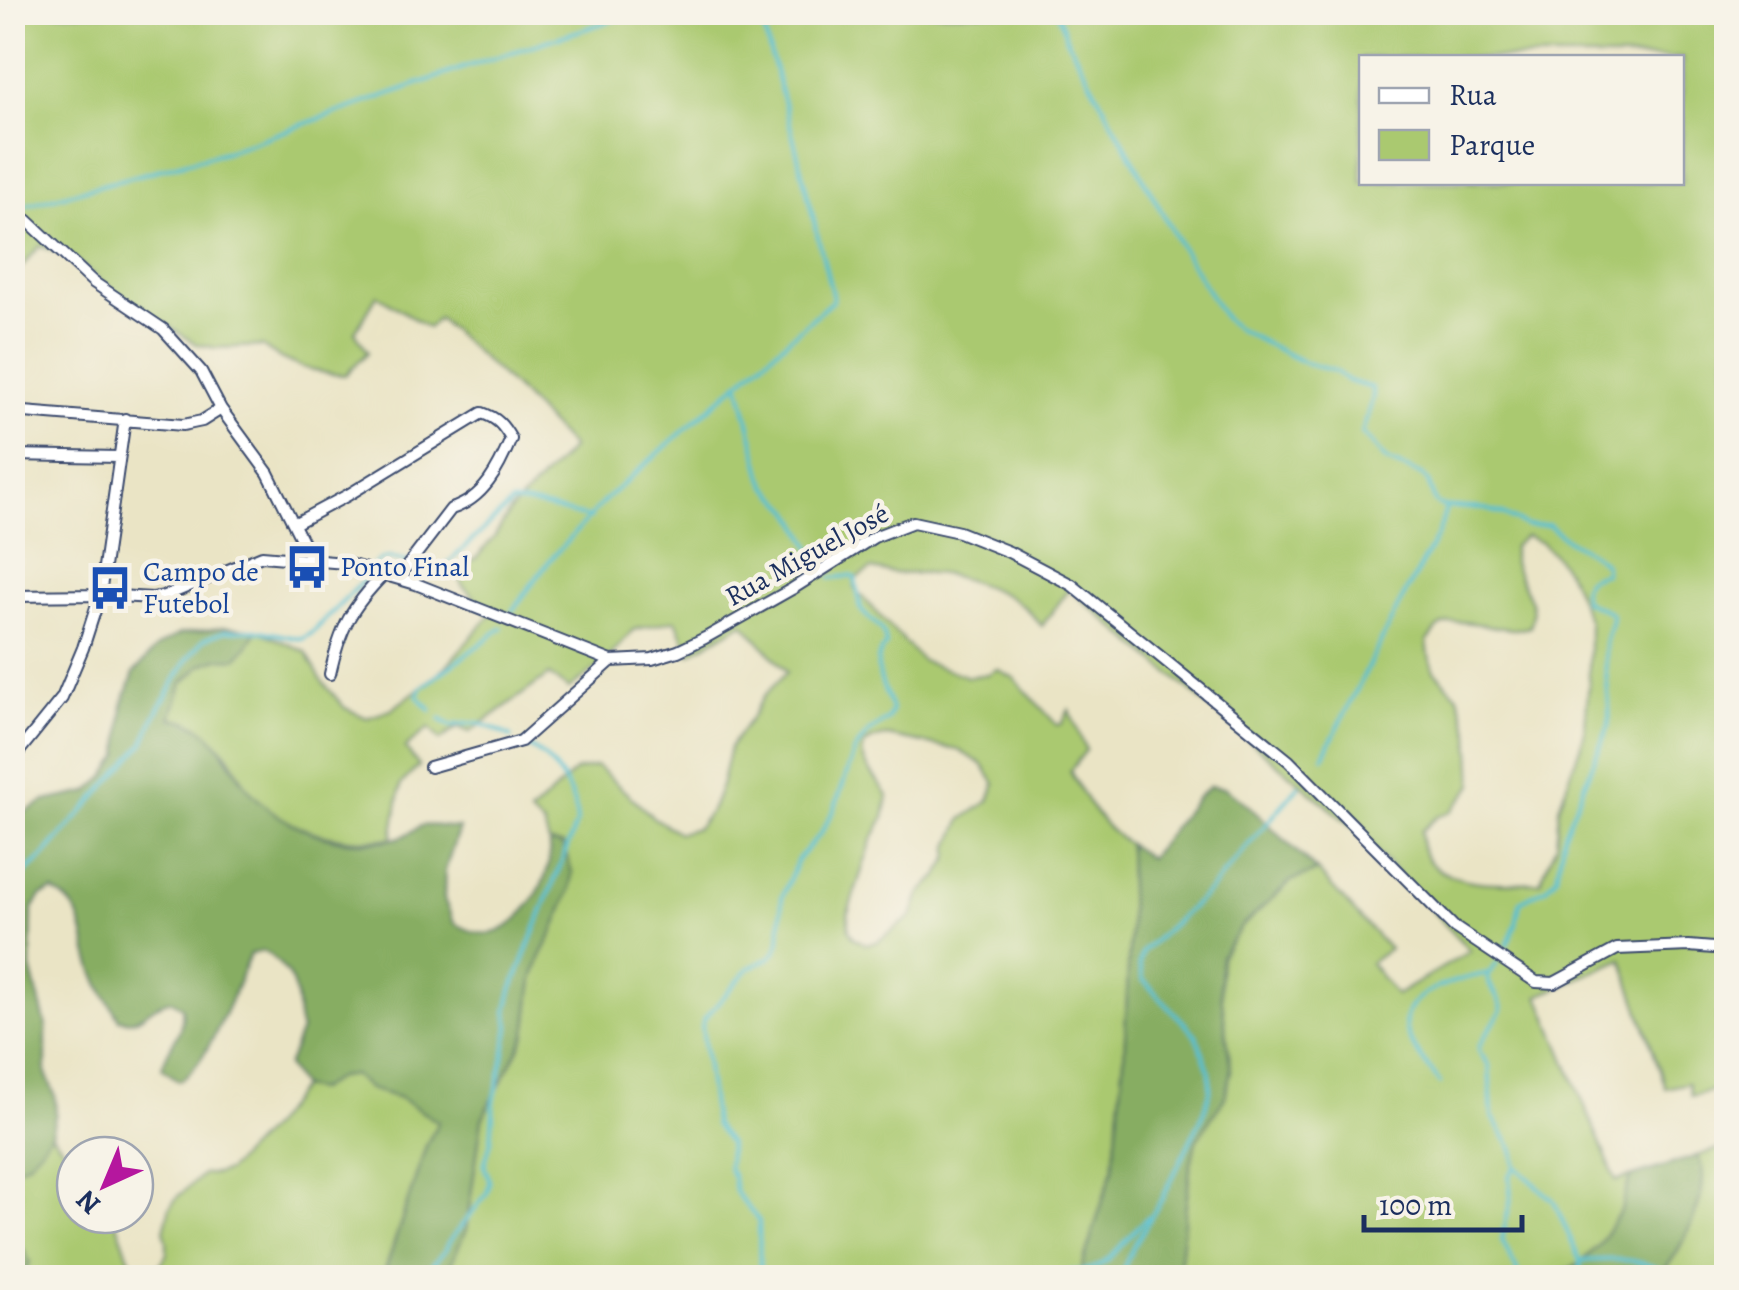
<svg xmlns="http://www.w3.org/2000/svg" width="1739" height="1290" font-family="Alegreya,serif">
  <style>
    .green { fill: #aac970; stroke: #627c67; stroke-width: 2.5; fill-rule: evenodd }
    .forest { fill: #87ad62; stroke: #516e60; stroke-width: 2.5 }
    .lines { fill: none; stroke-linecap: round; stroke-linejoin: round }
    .stream { stroke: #56c0d1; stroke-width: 4 }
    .minor-casing { stroke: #3a4a6d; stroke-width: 14 }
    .minor { stroke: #fff; stroke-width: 10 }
    .labels { text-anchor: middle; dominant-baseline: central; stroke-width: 9; stroke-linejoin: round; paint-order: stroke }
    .street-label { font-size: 28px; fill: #1b2f5e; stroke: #f7f3e8 }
    .transit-label { font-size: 28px; fill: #164399; stroke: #f7f3e8; text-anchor: start }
  </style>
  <rect width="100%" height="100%" fill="#f7f3e8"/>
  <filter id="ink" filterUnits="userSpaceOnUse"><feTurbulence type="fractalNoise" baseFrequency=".01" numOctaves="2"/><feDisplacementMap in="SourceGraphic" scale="20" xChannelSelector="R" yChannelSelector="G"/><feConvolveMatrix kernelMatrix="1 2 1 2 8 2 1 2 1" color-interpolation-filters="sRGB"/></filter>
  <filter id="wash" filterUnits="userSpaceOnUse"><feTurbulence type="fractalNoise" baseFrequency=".0048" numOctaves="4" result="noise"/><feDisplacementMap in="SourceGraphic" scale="40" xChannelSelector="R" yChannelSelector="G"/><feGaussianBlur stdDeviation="2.25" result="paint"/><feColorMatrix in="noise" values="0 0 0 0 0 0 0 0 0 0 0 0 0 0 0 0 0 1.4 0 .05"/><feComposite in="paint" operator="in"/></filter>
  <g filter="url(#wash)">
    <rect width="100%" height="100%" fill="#eae4c5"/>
    <path class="green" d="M13 13H1726V1115L1722 1088 1691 1096 1688 1083 1666 1088 1622 959 1539 996 1616 1181 1630 1177 1621 1211 1598 1246 1578 1265 1547 1278 1178 1277 1190 1169 1196 1140 1225 1097 1231 1070 1220 986 1221 956 1242 926 1291 881 1317 871 1389 949 1370 963 1396 995 1470 951 1355 829 1069 589 1042 626C1036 620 1031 613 1025 608 1004 590 947 570 919 573 900 575 891 573 872 569L855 579V589L922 661 968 677 988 674 997 669 1014 678 1057 725 1062 724 1069 710 1086 750 1070 771C1086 800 1100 826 1128 844L1130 925 1124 1061 1113 1168 1079 1277H445L466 1229 482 1119 526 1035 533 979 541 956 554 931 560 912 564 846 549 843 544 826 530 814 575 771 597 766 654 818 679 833 697 828 712 809 721 786 730 747 753 715 763 697 787 672 743 623 690 654 676 620 633 630 605 662 569 689 549 675 470 732 458 727 440 740 429 728 405 748 419 766 401 784 392 838C343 845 283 832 250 791 240 778 235 763 225 751 214 739 186 728 171 719L182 684 201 665 218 659 236 658 247 647 257 630 306 652 322 681 345 708 367 718 391 710 442 671 491 614 462 585 458 570 477 557 495 536 510 511 572 448 518 391 438 318 428 328 377 295 355 332 368 352 345 375C317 374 284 364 262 346L216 348 197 344 122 298 70 256 40 246 13 277ZM1362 58H1682V182H1362ZM1526 536 1542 543 1558 559 1568 573 1589 622V681L1584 736 1559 807 1556 844 1540 882C1508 884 1432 889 1422 847 1421 842 1421 836 1421 831L1438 816 1451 812 1473 785 1470 733 1458 696 1434 671 1429 656 1427 641C1431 637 1434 631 1438 628 1461 611 1502 636 1530 627 1540 601 1520 587 1513 563 1513 562 1513 548 1513 546ZM887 736 958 750 982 764 995 784 989 801 962 819 950 846 949 858 939 875 920 894 912 916 877 942 866 944 854 938 849 930 848 913 872 840 884 818 888 796C875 774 838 743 887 736Z
      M353 1075 369 1089 400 1098 438 1122 426 1146 383 1277H19L26 1271 21 1245 13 1239V1170L28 1162 51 1134 75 1162V1215H114L130 1260 139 1270H151L161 1264 167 1253V1241L164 1230 170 1207 177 1197 204 1174H216L227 1171 274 1123 301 1087 318 1090 338 1077Z
      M1726 1147V1277L1659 1278C1680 1252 1717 1187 1697 1156Z"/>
    <path class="forest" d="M226 627 257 630 247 647 236 658 218 659 201 665 182 684 171 718C218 722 226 764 252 793 274 817 307 834 339 840 357 843 384 842 401 837 408 835 414 829 421 826 432 823 447 828 459 828L445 871 444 899 454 923C466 929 480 936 493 933 518 928 543 890 548 867 550 859 549 851 549 843L563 845 572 872 570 890 554 931 541 956 533 979 526 1035 482 1119 466 1230 445 1277H383L426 1146 438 1122 400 1098 369 1089 353 1075 338 1077 318 1090 301 1087 287 1066 301 1030C297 1021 298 1015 297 1006 296 980 284 965 264 951L250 954C236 986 208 1066 179 1081L162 1068C168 1044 185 1034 182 1007L171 1000C166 1002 161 1003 156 1006 141 1015 138 1024 119 1019 108 1001 96 981 90 960 81 929 85 909 53 891L41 896 32 910 31 968 46 1026V1074L55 1095 56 1113 51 1134 41 1148 28 1162 13 1170V819L45 801 88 792 105 777 120 755 123 704 134 673 158 646 180 634Z
      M1210 786 1225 788 1248 805 1317 871 1291 881 1242 926 1221 956 1220 986 1231 1070 1225 1097 1196 1141 1190 1169 1178 1277H1079L1113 1168 1124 1061 1130 925 1128 844 1149 858 1197 797Z
      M1697 1156C1717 1186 1680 1253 1659 1277H1547L1578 1265 1598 1246 1621 1211 1630 1177Z
      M13 1239 21 1245 30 1262 26 1271 19 1277H13Z"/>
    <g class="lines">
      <path class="stream" d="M1057 12 1067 39 1181 247 1224 318 1239 330 1305 363 1335 371 1348 381 1372 388 1373 397 1362 433 1387 461 1422 475 1428 481 1435 502 1440 506 1485 509 1503 514 1526 526 1549 525 1564 538 1594 555 1605 564V573C1589 576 1579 582 1584 601L1608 611 1612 615C1612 627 1605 636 1605 648 1604 674 1611 699 1609 725L1564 833 1557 876 1546 888 1520 902 1516 924 1507 945
        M12 209 225 152 466 67 638 12
        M739 382 763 478 767 486 792 511 817 558
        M374 565 380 560 388 558 439 569 444 567 512 503C538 502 565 514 591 518
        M512 611 550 560 607 498 832 301 833 298 793 136 759 12
        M431 710 418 697 421 688 502 628
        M440 719 451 726C481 720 484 724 511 737
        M1323 757 1398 607 1439 532 1446 508
        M12 885 42 858 144 743 155 716 187 660 204 639 225 631 255 630 302 639 312 633 363 581
        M1497 963 1487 976C1489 989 1501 997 1502 1010L1479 1046V1051L1489 1066 1492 1116 1513 1150 1516 1167 1554 1201 1580 1261V1278
        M1440 1083C1431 1070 1409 1045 1406 1030 1399 990 1461 979 1489 973
        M1516 1167 1509 1176 1511 1198 1502 1240 1517 1270V1278
        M1580 1261C1619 1259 1641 1256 1675 1278
        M425 1278 433 1264 446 1249 450 1240 486 1195C491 1183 490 1178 484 1166L491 1141 494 1101 505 1052 509 1027 507 1010 512 990 577 822C576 792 553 758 526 745
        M760 1278 759 1221 735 1192 733 1177 728 1168 729 1144 714 1124 702 1026 704 1019 749 968 771 957 776 951 780 941 782 897 798 859 821 833 834 810 855 750 868 733 888 719 892 710C886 689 867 664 886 645 883 622 874 626 861 610L855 578 851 576 830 578
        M1049 1278C1066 1268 1080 1274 1096 1267 1114 1259 1132 1230 1148 1217
        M1119 1278 1133 1247 1163 1197 1204 1113 1210 1091V1073L1196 1035 1143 980 1139 964 1143 951 1209 891 1299 786"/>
    </g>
  </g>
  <g filter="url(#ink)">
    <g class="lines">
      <g class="minor-casing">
        <path id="minor" d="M27 220 93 282 163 329 201 371 221 409 268 473 311 559
          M12 411 183 425 202 421 221 409
          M12 455 119 457
          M294 524 348 495 482 413C497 418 503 425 511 439 499 468 484 499 451 509L398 578
          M12 596 100 595 153 598 165 596 262 556 345 563 416 584 611 661 652 659 678 651 705 638 792 589 874 537 913 522 959 532 1009 552 1072 585 1289 761 1454 927 1536 982 1554 983 1617 949 1689 946 1726 949
          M330 674C340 628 351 608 384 574
          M12 760 62 698 83 648 100 595 125 419
          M430 767 521 741 611 661"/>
      </g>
      <use href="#minor" class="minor"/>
    </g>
  </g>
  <defs>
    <g id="bus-bare" transform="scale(3.45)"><path d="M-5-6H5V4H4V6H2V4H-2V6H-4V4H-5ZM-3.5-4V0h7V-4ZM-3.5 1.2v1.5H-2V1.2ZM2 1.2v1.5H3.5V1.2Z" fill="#1a4fb4" stroke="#f7f3e8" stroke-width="2.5" paint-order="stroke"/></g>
  </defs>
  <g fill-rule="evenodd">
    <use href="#bus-bare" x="307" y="567"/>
    <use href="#bus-bare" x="110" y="588"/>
  </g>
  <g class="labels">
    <g class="street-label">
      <text transform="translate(807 555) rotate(-29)">Rua Miguel José</text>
    </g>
    <g class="transit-label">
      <text x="340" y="567">Ponto Final</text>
      <text x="143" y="572">Campo de<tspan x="143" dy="32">Futebol</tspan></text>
    </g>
  </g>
  <rect width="1739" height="1290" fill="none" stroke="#f7f3e8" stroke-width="50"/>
  <rect x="1359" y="55" width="325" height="130" fill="#f7f3e8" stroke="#9fa5b1" stroke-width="2.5"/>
  <rect x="1379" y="88" width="50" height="15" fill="#ffffff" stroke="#9fa5b1" stroke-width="2.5"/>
  <text x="1449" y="105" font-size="30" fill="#1b2f5e">Rua</text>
  <rect x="1379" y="130" width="50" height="30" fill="#aac970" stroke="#9fa5b1" stroke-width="2.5"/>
  <text x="1449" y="155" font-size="30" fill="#1b2f5e">Parque</text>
  <g transform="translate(105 1185) rotate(224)"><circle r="48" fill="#f7f3e8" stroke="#9fa5b1" stroke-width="2.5"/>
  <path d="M0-8L18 38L0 25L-18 38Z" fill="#b5179e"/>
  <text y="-15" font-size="28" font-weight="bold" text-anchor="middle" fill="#1b2f5e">N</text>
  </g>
  <path d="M1364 1215v15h158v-15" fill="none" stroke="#1b2f5e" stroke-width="5"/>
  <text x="1379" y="1215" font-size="30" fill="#1b2f5e" stroke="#f7f3e8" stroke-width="8" paint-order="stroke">100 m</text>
</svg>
